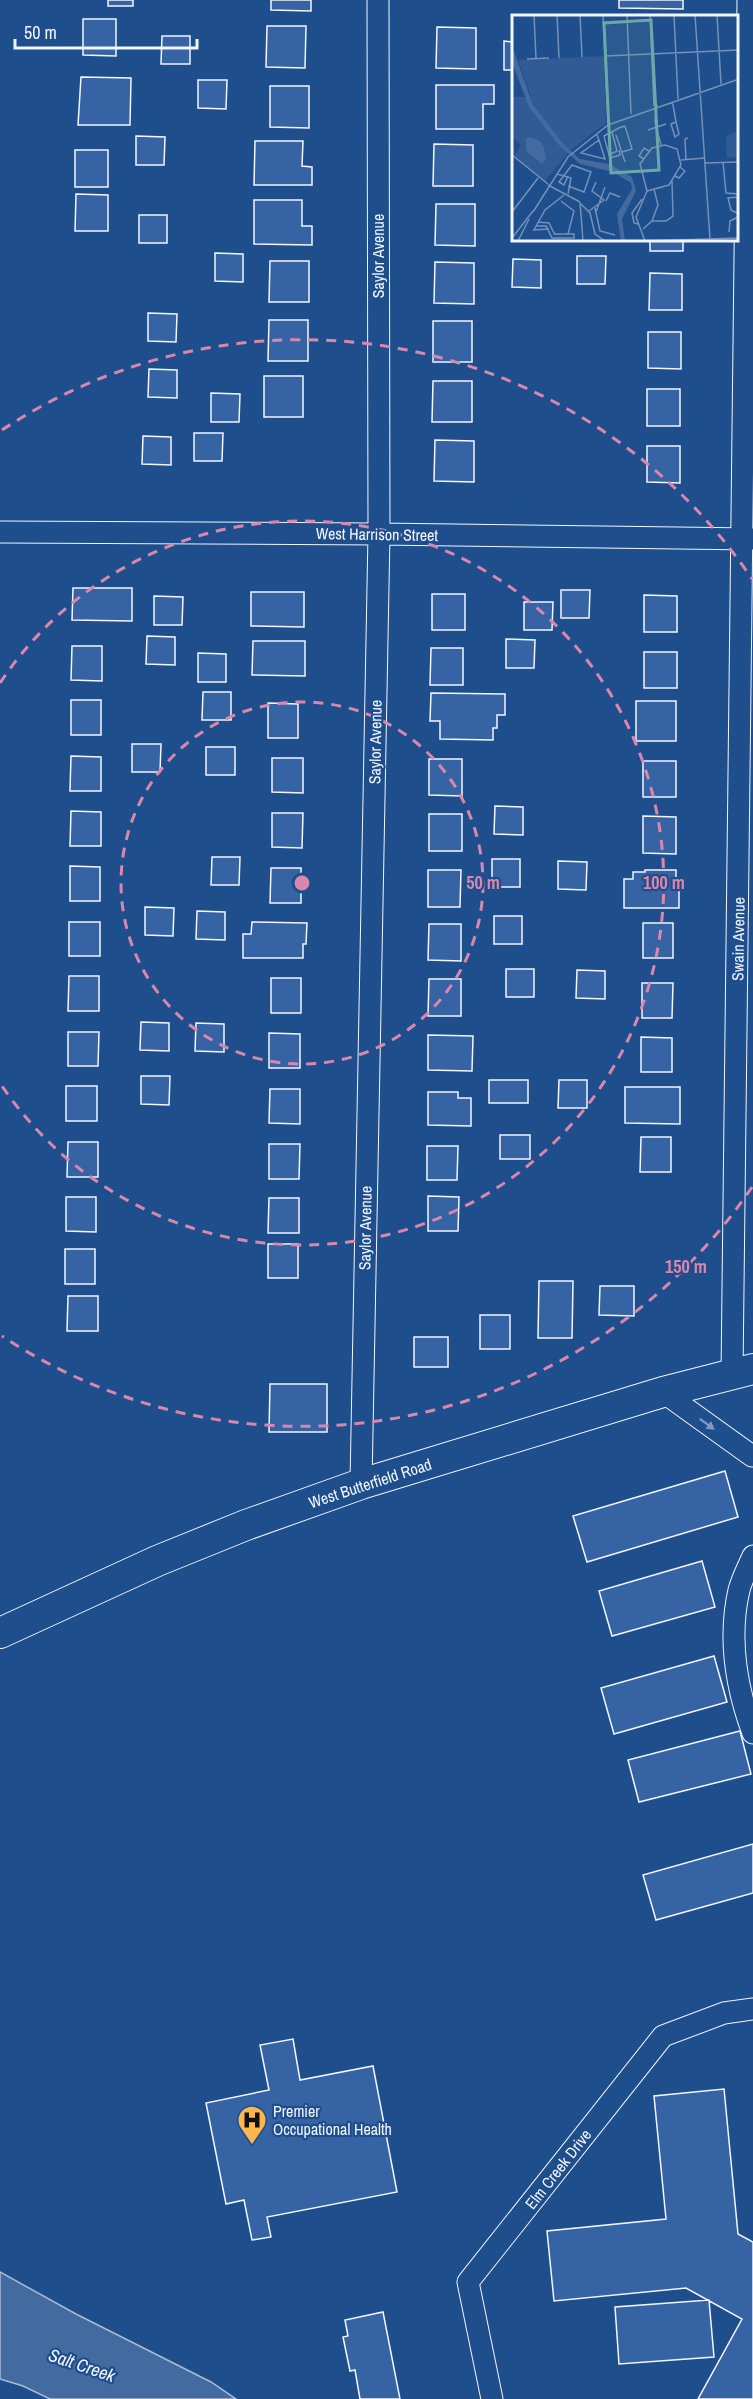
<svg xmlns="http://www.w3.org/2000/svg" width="753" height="2399" font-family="'Archivo Narrow',sans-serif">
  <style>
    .water { fill: #446ba0; stroke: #a8bbd7; stroke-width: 1.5 }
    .building { fill: #3563a3; stroke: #f2f6ff; stroke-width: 1.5 }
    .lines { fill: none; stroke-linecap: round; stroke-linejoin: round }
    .minor-casing { stroke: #f2f6ff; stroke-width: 23 }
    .secondary-casing { stroke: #f2f6ff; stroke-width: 32 }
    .minor { stroke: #1f4e8c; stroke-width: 21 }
    .secondary { stroke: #1f4e8c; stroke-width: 30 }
    .oneway { fill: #7e9ac0 }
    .ring { fill: none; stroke: #da87ad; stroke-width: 3; stroke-dasharray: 10 8 }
    .labels { text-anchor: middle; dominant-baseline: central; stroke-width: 4.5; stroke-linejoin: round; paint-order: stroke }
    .street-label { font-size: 16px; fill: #f2f6ff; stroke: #1f4e8c }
    .poi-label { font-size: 16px; fill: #f2f6ff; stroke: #1f4e8c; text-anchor: start }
    .water-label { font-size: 18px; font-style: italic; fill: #f2f6ff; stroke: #1f4e8c }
    .inset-road { fill: none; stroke: #7391ba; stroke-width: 1.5 }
    .view { fill: #6aa9a8; fill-opacity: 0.15; stroke: #6aa9a8; stroke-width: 3 }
    .inset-edge { fill: none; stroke: #f2f6ff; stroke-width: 3 }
    .centre { fill: #da87ad; stroke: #1f4e8c; stroke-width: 3 }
    .ring-label { font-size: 18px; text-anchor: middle; font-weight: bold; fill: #da87ad; stroke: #1f4e8c; stroke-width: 4.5; stroke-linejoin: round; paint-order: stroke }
  </style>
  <rect width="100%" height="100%" fill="#1f4e8c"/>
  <path class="water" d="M0 2272 76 2314 211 2382 236 2399H50L23 2386 0 2379Z"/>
  <path class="building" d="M108 0H133V6H108Z
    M271 0H311V11L271 10Z
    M619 0H683V9L619 8Z
    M83 19H116V56L83 55Z
    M267 26H306L305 68 266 67Z
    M437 27 476 28V69L436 68Z
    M162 36H190V64H161Z
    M504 41 513 42V70H504Z
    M81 77 131 78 130 125H78Z
    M198 80H227L226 109 198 108Z
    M436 85H494V104H483V129H436Z
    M270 86H309V128L270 127Z
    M136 136 165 137 164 165H136Z
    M255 141H303L302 166 312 167V185H254Z
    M434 144 473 145V186H433Z
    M75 150H108V187H75Z
    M76 194 108 195V231H75Z
    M254 200H302V226H312V245L254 244Z
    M436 204H475V246L435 245Z
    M139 215H167V243H139Z
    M650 240H683V251H650Z
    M215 253 243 254V282L215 281Z
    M577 256H606L605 284H577Z
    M513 259 541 260V288L512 287Z
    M270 261H309V302H269Z
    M435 262 474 263V304L434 303Z
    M650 273 682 274V310H649Z
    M148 313 177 314 176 342 148 341Z
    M269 320H308V361H268Z
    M433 321H472V362H433Z
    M648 332H681V369L648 368Z
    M149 369 177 370V398L148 397Z
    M264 376H303V417H264Z
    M433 381H472V422H432Z
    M647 389H680V426H647Z
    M211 393 240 394 239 422H211Z
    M194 433H223L222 461H194Z
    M143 436 171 437V465L142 464Z
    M435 440 474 441V482L434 481Z
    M647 446H680V483L647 482Z
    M73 588H132V621L72 620Z
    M561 590H590L589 618H561Z
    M251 592H304V627L251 626Z
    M432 594H465V630H432Z
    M644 595 677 596V632H644Z
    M154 596 183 597 182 625H154Z
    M524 602H553L552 630H524Z
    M147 636 175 637V665L146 664Z
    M506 639 535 640 534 668H506Z
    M253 641H305V676L252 675Z
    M72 646H102V681L71 680Z
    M431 648H463V685H430Z
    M644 652H677V688H644Z
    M198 653 226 654V682H198Z
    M203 692H231V720H202Z
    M431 693 505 694V715H497V728H493V740L440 739V721H430Z
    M71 700H101V735H71Z
    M636 701H676V741H636Z
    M268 703 298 704V738H268Z
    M132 744H161L160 772H132Z
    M206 747H235V775H206Z
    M71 756 101 757V791H70Z
    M272 758H303V793L272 792Z
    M429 759H462V796L429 795Z
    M643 761H676V797H643Z
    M495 806 523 807V835L494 834Z
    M71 811 101 812V846H70Z
    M272 813H303L302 848 272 847Z
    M429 814H462V851H429Z
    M643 816 676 817V854L643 853Z
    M212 857H240L239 885H211Z
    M492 859H520V887H492Z
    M558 861 587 862 586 890 558 889Z
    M70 866 100 867V901H70Z
    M271 868H301V903H270Z
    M428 870H461L460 907H428Z
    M645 870H676V887L679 886V908H624V879H633V872H645Z
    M145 907 174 908 173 936 145 935Z
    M197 911 225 912V940L196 939Z
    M494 916H522V944H494Z
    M69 922H100V956H69Z
    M252 922 307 923 306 944H303V958H243V934H251Z
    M643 923H673V958H643Z
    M429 924H461V961L428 960Z
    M506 969H534V997H506Z
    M577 970 605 971V999L576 998Z
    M69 976H99V1011H68Z
    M271 978H301V1013H271Z
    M429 979H461V1016H428Z
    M642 983H673L672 1018H642Z
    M141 1022 169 1023V1051L140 1050Z
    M196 1023 224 1024V1052L195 1051Z
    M68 1032H99L98 1066H68Z
    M269 1033 300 1034V1068H269Z
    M428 1035 473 1036 472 1071 428 1070Z
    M641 1037 672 1038V1072H641Z
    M141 1076H170L169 1105 141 1104Z
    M489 1080H528V1103H489Z
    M559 1080H587V1108H558Z
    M66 1086H97V1121H66Z
    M625 1087H680V1124L625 1123Z
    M270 1089H300V1124L269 1123Z
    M428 1092H458V1098H471V1126L428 1125Z
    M500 1135H530V1159H500Z
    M641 1137H671V1172H640Z
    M68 1142H98V1177H67Z
    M269 1144H300L299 1179H269Z
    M427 1146H458L457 1180H427Z
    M428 1196 459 1197 458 1231H428Z
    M66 1197H96V1232L66 1231Z
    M269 1198H299V1233H268Z
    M268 1244H298V1278H268Z
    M65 1249H95V1284H65Z
    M539 1281H573L572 1338H538Z
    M600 1286H634V1316L599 1315Z
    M68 1296H98V1331H67Z
    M480 1315H510V1349H480Z
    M414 1337H448V1367H414Z
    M270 1384H327V1432H269Z
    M725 1471 738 1517 587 1562 573 1516Z
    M702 1561 715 1607 612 1636 599 1591Z
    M714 1656 727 1702 614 1734 601 1688Z
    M740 1731 751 1774 639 1802 628 1760Z
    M753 1844V1893L656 1920 643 1875Z
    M293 2039 300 2080 373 2066 397 2192 267 2217 271 2237 252 2240 244 2200 226 2204 206 2103 269 2090 260 2045Z
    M724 2089 738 2234 753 2242V2399H698L742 2319 686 2288 554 2301 547 2231 666 2219 654 2096Z
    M709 2300 714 2357 619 2364 615 2307Z
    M383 2312 400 2399H360L355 2370 350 2371 343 2337 348 2336 345 2320Z"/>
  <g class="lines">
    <g class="minor-casing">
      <path id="minor" d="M0 532 379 534 753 539
        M732 1374 748 0
        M663 1392 752 1456
        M361 1484 379 534 378 0
        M753 1556C748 1567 742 1579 739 1590 728 1638 736 1687 753 1733
        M492 2399 468 2282 663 2036 724 2013 753 2009"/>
    </g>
    <g class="secondary-casing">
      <path id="secondary" d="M0 1633 157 1561 246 1525 361 1484 663 1392 753 1369"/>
    </g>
    <use href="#minor" class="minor"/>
    <use href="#secondary" class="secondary"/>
  </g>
  <defs><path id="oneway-solid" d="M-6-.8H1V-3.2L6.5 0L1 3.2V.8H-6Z" transform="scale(1.5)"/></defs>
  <use class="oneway" href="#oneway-solid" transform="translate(707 1424) rotate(36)"/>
  <g class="ring">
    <circle cx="302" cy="883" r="181"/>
    <path d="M0 683A362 362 0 1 1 0 1083"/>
    <path d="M752 1187A543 543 0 0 1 2 1336M2 430A543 543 0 0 1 752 579"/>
  </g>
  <defs>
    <g id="hospital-pin" transform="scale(1.5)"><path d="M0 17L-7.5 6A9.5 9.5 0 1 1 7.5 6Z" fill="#ffb74d" stroke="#1f4e8c"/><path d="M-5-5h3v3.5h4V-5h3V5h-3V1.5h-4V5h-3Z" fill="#111"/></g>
  </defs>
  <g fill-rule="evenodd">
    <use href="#hospital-pin" x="252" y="2120"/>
  </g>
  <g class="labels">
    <g class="street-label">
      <text transform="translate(378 256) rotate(-90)">Saylor Avenue</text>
      <text transform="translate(377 534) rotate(1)">West Harrison Street</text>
      <text transform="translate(375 742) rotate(-89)">Saylor Avenue</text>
      <text transform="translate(738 939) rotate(-89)">Swain Avenue</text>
      <text transform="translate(365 1228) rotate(-89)">Saylor Avenue</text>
      <text transform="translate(370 1483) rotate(-18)">West Butterfield Road</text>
      <text transform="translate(558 2169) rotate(-52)">Elm Creek Drive</text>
    </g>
    <g class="poi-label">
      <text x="273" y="2111">Premier<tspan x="273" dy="18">Occupational Health</tspan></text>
    </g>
    <g class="water-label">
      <text transform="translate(82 2365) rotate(19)">Salt Creek</text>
    </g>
  </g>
  <g transform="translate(512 15)">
    <rect width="226" height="226" fill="#1f4e8c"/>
    <path d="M92 41 94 108 59 135 33 166 2 141 9 130 0 121V82H19L6 45ZM226 116V142L215 143 214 121Z" fill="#305b95"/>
    <path d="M0 31 21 90 53 131 68 144 97 149 120 162 124 176 110 204 113 226H109L105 199 120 174 119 168 101 157 68 149 46 129 17 92 0 47ZM18 122 28 126 32 133 34 144 30 149 14 136V124Z" fill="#446ba0"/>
    <path class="inset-road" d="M22 0 24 44M45 0 47 43M68 0 70 42M91 0 96 109M115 0 119 99M138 0 142 91M162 0 166 84M183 0 198 224M205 0 209 69M93 41 227 35M15 44 37 43M160 88 161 90 164 107 167 119 163 122 159 109 164 107M145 90 143 107 149 130M136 115 154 109M100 117 105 136 97 140 92 121 107 113 113 111M85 120 87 125 93 144 69 138 87 125M104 120 113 147M153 130 165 134 169 150 157 170 135 176 128 149 140 133ZM110 137 120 134 113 111M0 140 36 169M97 140 98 143 108 140 107 135M132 144 127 141 132 133 137 136M169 145 193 143M174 145 173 124 176 123M211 147 214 178 227 179M193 148 227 147M45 159 59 163 56 179M163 161 167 163 173 156 168 152M36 170 68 187M56 171 72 177 79 157 60 150 47 167 52 170 56 161M227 182 216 183 219 195 227 199M49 186 62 196 56 219M94 186 98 178 108 182M68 187 71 226M69 189 78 198 83 219 93 226M83 193 88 216 103 220M77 196 92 185 80 176 84 167M0 197 26 163M21 197 56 142 96 110 227 64M84 197 93 172M140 206 146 190 142 174M26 207 37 208 43 220M126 209 122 208 120 198 130 184M24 211H34L40 223H62V219H43M37 214 22 215 33 195 52 180M131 214 140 206H154L161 201 160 166M217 217 218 206 226 202M0 223 21 196M6 226 17 204M131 226 227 223M133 226 124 202 135 176"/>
    <path class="view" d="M139 5 147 155 99 158 92 8Z"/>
    <rect width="226" height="226" class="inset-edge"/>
  </g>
  <circle cx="302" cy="883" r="9" class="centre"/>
  <g class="ring-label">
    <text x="483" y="889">50 m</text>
    <text x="664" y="889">100 m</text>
    <text x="686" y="1273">150 m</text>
  </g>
  <path d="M15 39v9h182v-9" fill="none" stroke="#f2f6ff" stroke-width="3"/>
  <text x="24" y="39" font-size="18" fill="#f2f6ff" stroke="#1f4e8c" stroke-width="4.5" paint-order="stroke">50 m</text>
</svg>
